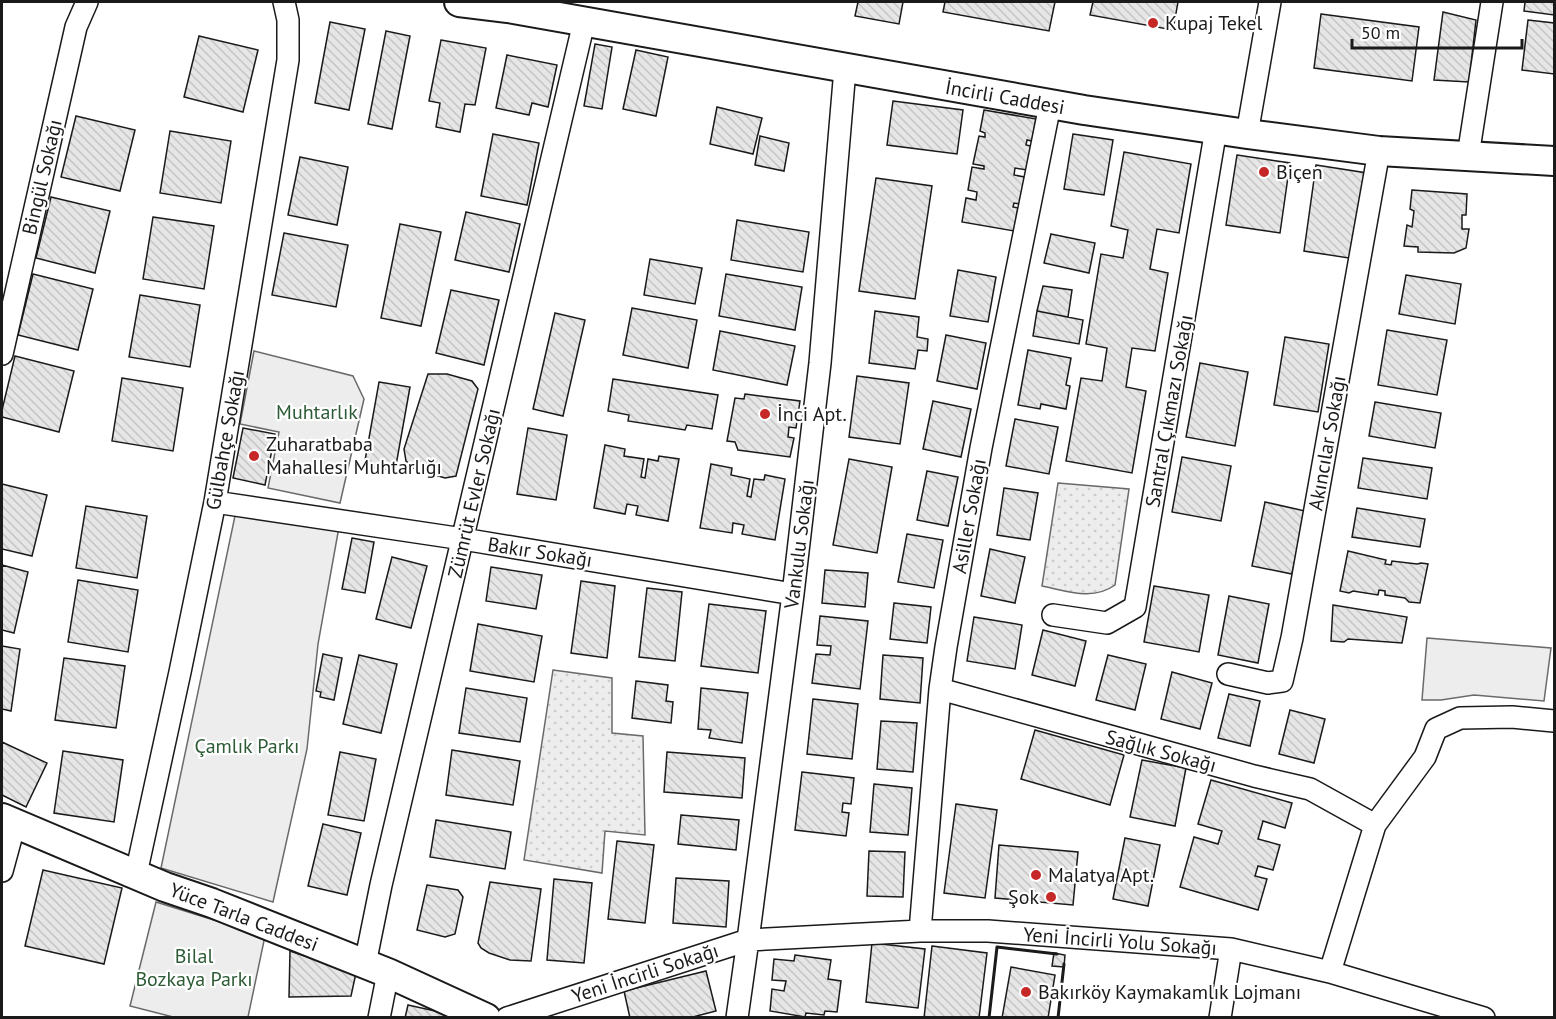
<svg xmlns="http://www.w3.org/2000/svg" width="1556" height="1019" font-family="'PT Sans',sans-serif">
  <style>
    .grass { fill: url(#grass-dots); stroke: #6a6a6a; stroke-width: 1.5 }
    .built { fill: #ededed; stroke: #6a6a6a; stroke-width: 1.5 }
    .building { fill: url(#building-back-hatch); stroke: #1a1a1a; stroke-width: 1.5 }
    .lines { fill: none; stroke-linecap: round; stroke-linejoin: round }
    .minor-casing { stroke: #1a1a1a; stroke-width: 24 }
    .secondary-casing { stroke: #1a1a1a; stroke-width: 32 }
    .minor { stroke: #fff; stroke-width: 21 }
    .secondary { stroke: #fff; stroke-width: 28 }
    .wall { stroke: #1a1a1a; stroke-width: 3 }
    .poi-dot { fill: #c62828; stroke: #fff; stroke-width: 2 }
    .labels { text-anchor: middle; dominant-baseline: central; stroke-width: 4.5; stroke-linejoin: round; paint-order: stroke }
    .poi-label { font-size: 20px; fill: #1a1a1a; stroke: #fff; text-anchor: start }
    .street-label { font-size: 20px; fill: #1a1a1a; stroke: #fff }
    .park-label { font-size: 20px; fill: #2b5a34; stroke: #fff }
  </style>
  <defs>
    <pattern id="grass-dots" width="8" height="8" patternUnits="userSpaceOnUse" patternTransform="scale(1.5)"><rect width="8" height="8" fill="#ededed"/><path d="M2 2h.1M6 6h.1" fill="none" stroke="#cbcbcb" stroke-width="1.8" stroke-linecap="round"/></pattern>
    <pattern id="building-back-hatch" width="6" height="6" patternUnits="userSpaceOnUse" patternTransform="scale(1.5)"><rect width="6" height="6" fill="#e6e6e6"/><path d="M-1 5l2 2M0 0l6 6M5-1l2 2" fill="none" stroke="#c5c5c5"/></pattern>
  </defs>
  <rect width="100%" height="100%" fill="#fff"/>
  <path class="grass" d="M1058 483 1129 489 1115 585C1093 601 1067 591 1042 586Z
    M553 670 612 678V733L643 736 645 835 605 831 602 873 524 860Z"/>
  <path class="built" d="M254 351 353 376 364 399 340 503 268 488 279 432 240 424Z
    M236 511 339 527 318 644 307 749 273 902 161 868Z
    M1427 638 1551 648 1544 701 1474 695 1441 700H1422Z
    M156 902 265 936 248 1017H173L130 1006Z"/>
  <path class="building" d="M858 2H903L899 24 855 16Z
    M945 2H1055L1049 31 943 12Z
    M1093 2H1178L1173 30 1090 15Z
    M1525 2H1554V15L1524 11Z
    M1443 12 1476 20 1469 82 1434 80Z
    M1321 14 1419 27 1412 81 1314 68Z
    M1528 20 1554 23V74L1522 70Z
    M330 22 365 29 349 110 315 103Z
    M386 31 410 36 392 129 368 124Z
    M199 36 258 50 243 112 184 97Z
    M441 40 486 48 475 105 465 104 460 132 436 127 440 103 429 101Z
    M595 44 612 47 602 109 584 106Z
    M636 50 668 57 656 116 623 109Z
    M507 55 557 65 548 107 532 103 529 115 496 108Z
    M893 101 963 110 957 154 887 145Z
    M717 107 762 118 753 154 710 144Z
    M984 110 1036 119 1032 141 1027 140 1026 145 1031 146 1027 170 1015 168 1014 175 1025 177 1020 204 1014 203 1013 207 1018 208 1014 231 962 222 966 198 976 200 977 192 968 190 972 167 984 169V166L973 164 979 136 985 137V133L980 131Z
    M76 116 135 130 120 191 61 177Z
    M170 131 231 141 221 203 160 193Z
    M493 134 539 143 527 205 481 196Z
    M1073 134 1113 140 1104 195 1064 189Z
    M760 136 789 143 784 171 755 165Z
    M1124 152 1191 164 1179 233 1157 229 1150 269 1168 273 1155 351 1132 348 1126 387 1146 391 1132 473 1066 461 1081 378 1102 381 1107 348 1086 344 1101 254 1123 258 1128 230 1111 226Z
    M1237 155 1290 163 1280 233 1226 225Z
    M300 157 348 167 337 225 288 215Z
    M1316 165 1367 173 1355 259 1304 251Z
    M876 178 932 186 915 299 859 291Z
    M1412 190 1467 194 1466 215H1462V229H1469L1466 248 1454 253 1418 252V247L1404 246 1407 225 1412 227 1414 211 1410 209Z
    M51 197 110 211 95 273 36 258Z
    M466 212 520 224 509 272 455 260Z
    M153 217 214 226 204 289 143 279Z
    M737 220 809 232 803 272 731 260Z
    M400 224 441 232 421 326 381 318Z
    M284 233 348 245 336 307 272 295Z
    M1051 234 1095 243 1089 273 1044 263Z
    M650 259 702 268 695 304 644 295Z
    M958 270 996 277 988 322 950 316Z
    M33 274 93 289 78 350 18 335Z
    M726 274 802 287 795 330 719 316Z
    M1406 275 1461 284 1455 324 1399 314Z
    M1043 286 1072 290 1068 317 1037 311Z
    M451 290 499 300 484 365 436 353Z
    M140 295 200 305 190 367 129 357Z
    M632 308 697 320 688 368 623 355Z
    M875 311 919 317 917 337 928 339 927 351 918 350 915 369 869 363Z
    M1037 311 1083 320 1079 344 1033 336Z
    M555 313 585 320 563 416 533 409Z
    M1387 330 1447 340 1437 395 1378 385Z
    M720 331 795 346 787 385 713 370Z
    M946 335 986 343 977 389 937 381Z
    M1285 337 1329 344 1318 412 1274 405Z
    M1028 350 1071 358 1066 385 1070 386 1066 409 1041 404 1040 409 1018 405Z
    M15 356 74 371 59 432 2 417V410Z
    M1200 363 1248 372 1235 446 1186 437Z
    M428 374H447L472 381 478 389 456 476 445 478 415 469 406 461 404 449Z
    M857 376 909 383 900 444 849 437Z
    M122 378 183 388 173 451 112 441Z
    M613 379 718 395 712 429 687 425 685 430 628 421 629 415 608 411Z
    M379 382 410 387 395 471 364 466Z
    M745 394 800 401 796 428 789 427 788 437 794 438 790 457 738 450 735 442 727 441 735 398 744 399Z
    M933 401 971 409 961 457 923 449Z
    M1375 402 1441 413 1435 448 1369 436Z
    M1015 419 1058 427 1049 474 1006 466Z
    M243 428 275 434 265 485 233 478Z
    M528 428 567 435 556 500 517 494Z
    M605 445 625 449 624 456 644 459 641 477 645 478 648 459 658 461 659 456 679 459 668 521 636 515 638 506 627 504 625 514 594 508Z
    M1182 457 1231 466 1221 521 1172 512Z
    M1363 458 1432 468 1427 499 1358 488Z
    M849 459 892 467 877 553 833 545Z
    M711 464 732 468 731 475 750 479 747 496 751 497 754 479 764 480 765 475 785 479 775 540 742 534 744 525 733 523 732 533 700 528Z
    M927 471 958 477 948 526 917 520Z
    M2 484 47 495 32 556 2 549Z
    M1004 488 1038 493 1030 540 997 535Z
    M1265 502 1305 511 1292 574 1252 566Z
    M86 506 147 516 137 578 76 568Z
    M1357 508 1425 519 1420 547 1352 537Z
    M907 534 943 540 934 588 898 582Z
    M352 538 374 542 365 593 342 589Z
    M990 549 1025 557 1015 603 981 596Z
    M1348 551 1386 560 1385 564 1391 565 1392 561 1417 564 1421 563 1428 564 1420 603 1409 602 1405 598 1385 595V591L1379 590 1378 595 1353 591 1349 593 1340 591Z
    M392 557 427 566 411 628 376 619Z
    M2 565 28 572 14 633 2 630Z
    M491 567 542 575 536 609 486 601Z
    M825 570 868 573 865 607 822 603Z
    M78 580 138 590 128 652 68 642Z
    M581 581 615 586 607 658 571 653Z
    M1154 586 1209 595 1199 652 1144 642Z
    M647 588 682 592 675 661 639 657Z
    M1229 596 1269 604 1258 663 1218 655Z
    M894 603 931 607 927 643 890 639Z
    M709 604 766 611 758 673 701 666Z
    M1333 605 1407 617 1402 643 1348 639 1344 642 1331 641Z
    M820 616 868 621 860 689 812 683 816 654 830 655 831 646 817 645Z
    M974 617 1022 625 1015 669 967 661Z
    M478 624 542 636 534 682 470 671Z
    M1043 630 1086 641 1075 686 1032 675Z
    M2 646 20 649 11 711 2 709Z
    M323 654 342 658 334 700 320 697 321 692 316 691Z
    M359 655 397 664 381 733 343 724Z
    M883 655 923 658 920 703 880 699Z
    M1108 655 1146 664 1135 710 1096 700Z
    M64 658 125 666 116 728 55 720Z
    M1172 672 1212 683 1200 729 1161 719Z
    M636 681 668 685 666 701 673 702 671 723 632 718Z
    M466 688 527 698 520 742 459 733Z
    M701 688 748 693 742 743 709 738 711 730 698 729Z
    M1229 694 1260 701 1250 746 1218 738Z
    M813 699 858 704 852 759 807 754Z
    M1290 710 1325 719 1314 763 1279 754Z
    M881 721 917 723 913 772 877 769Z
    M1035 730 1124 755 1110 805 1021 779Z
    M2 742 47 763 26 807 2 795Z
    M452 750 520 761 513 805 446 795Z
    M63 751 123 760 114 822 54 813Z
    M340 752 376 759 364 821 328 815Z
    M667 752 745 758 742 798 664 792Z
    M1142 760 1186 768 1175 826 1130 817Z
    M802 772 854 778 851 804 843 803 842 812 849 813 846 836 795 830Z
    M1211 780 1292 803 1285 828 1263 821 1258 839 1280 845 1273 870 1258 866 1255 876 1267 879 1258 910 1180 887 1194 837 1218 844 1222 831 1198 824Z
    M874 784 912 788 908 835 870 832Z
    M956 804 997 810 985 898 944 893Z
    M681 815 739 820 736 850 678 844Z
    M436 820 511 832 505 869 430 857Z
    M323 824 361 833 347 895 308 886Z
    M1125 838 1160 845 1148 906 1113 899Z
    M617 841 654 845 645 923 608 919Z
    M999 845 1078 852 1073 905 995 898Z
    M869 851 905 852 903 897 867 896Z
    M43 870 122 888 104 964 25 946Z
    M676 878 729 881 726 927 673 923Z
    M554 879 592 883 584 963 547 960Z
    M490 882 541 889 531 961 510 960 489 953 481 948 478 943Z
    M427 885 458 890 463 897 455 934 445 937 417 930Z
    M872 943 925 949 918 1008 866 1002Z
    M932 946 987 953 979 1018H924Z
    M290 951 356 973 351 996 289 997Z
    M1054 953 1065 955 1064 967 1052 966Z
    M795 955 831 960 828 979 841 981 837 1012 825 1011 824 1015 806 1013 805 1017 770 1011 772 989 784 991 786 981 772 980 774 959 794 961Z
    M1011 967 1055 975 1048 1018H1002Z
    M706 971 716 1011 689 1018H630L624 991Z
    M408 1005 458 1016V1018H405Z"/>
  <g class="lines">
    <g class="minor-casing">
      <path id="minor" d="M1247 134 1270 2
        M1468 156 1492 2
        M2 354 76 27 87 2
        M215 502 463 539 793 594
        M1053 615 1107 623 1135 607 1216 129
        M1228 674 1268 683 1282 681 1292 638 1379 151
        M940 689 1254 776 1310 789 1375 825
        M2 871 15 823
        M136 874 180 672 215 502 288 60V20L284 2
        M920 931 940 689 946 647 981 448 1050 105
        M365 964 381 885 584 22
        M1330 972 1375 825 1425 757 1436 729 1460 718 1512 717 1554 721
        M379 1018 388 973
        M507 1018 748 940 920 931H988L1231 949 1330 972 1484 1018
        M737 1018 748 940 793 594 820 363 845 69
        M1220 1018 1231 949"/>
    </g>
    <g class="secondary-casing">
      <path id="secondary" d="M459 2 508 8 1084 110 1247 134 1379 151 1554 161
        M2 818 165 887 212 903 388 973 486 1018"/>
    </g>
    <use href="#minor" class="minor"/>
    <use href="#secondary" class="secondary"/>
    <path class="wall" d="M989 1018 997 947 1057 954
      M1058 1018 1064 964"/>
  </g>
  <g class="poi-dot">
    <circle cx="1153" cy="23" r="6"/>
    <circle cx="1264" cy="172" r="6"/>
    <circle cx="765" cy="414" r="6"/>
    <circle cx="254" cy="456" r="6"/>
    <circle cx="1036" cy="875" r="6"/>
    <circle cx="1051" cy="897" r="6"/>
    <circle cx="1026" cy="992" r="6"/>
  </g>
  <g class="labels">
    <g class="poi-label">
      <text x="1165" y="23">Kupaj Tekel</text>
      <text x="1276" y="172">Biçen</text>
      <text x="777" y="414">İnci Apt.</text>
      <text x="266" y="444">Zuharatbaba<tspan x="266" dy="23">Mahallesi Muhtarlığı</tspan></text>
      <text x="1048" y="875">Malatya Apt.</text>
      <text x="1039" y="897" text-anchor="end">Şok</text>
      <text x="1038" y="992">Bakırköy Kaymakamlık Lojmanı</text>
    </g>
    <g class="street-label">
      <text transform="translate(1005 97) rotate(10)">İncirli Caddesi</text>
      <text transform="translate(42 177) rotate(-77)">Bingül Sokağı</text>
      <text transform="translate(1169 411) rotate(-80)">Santral Çıkmazı Sokağı</text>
      <text transform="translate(225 440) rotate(-80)">Gülbahçe Sokağı</text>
      <text transform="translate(1327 443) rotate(-80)">Akıncılar Sokağı</text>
      <text transform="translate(474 493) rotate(-77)">Zümrüt Evler Sokağı</text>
      <text transform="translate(969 516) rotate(-80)">Asiller Sokağı</text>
      <text transform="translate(799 544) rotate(-83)">Vankulu Sokağı</text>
      <text transform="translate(540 552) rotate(9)">Bakır Sokağı</text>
      <text transform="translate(1161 751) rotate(15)">Sağlık Sokağı</text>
      <text transform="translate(244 917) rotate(21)">Yüce Tarla Caddesi</text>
      <text transform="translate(1120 941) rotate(4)">Yeni İncirli Yolu Sokağı</text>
      <text transform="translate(645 973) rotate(-18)">Yeni İncirli Sokağı</text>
    </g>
    <g class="park-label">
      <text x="317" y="412">Muhtarlık</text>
      <text x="247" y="746">Çamlık Parkı</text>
      <text x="194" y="956">Bilal<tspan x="194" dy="23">Bozkaya Parkı</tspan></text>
    </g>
  </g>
  <rect width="1556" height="1019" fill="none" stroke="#1a1a1a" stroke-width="6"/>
  <path d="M1352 39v9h170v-9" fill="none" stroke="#1a1a1a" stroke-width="3"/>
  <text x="1361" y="39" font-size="18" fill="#1a1a1a" stroke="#ffffff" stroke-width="4.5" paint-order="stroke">50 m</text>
</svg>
